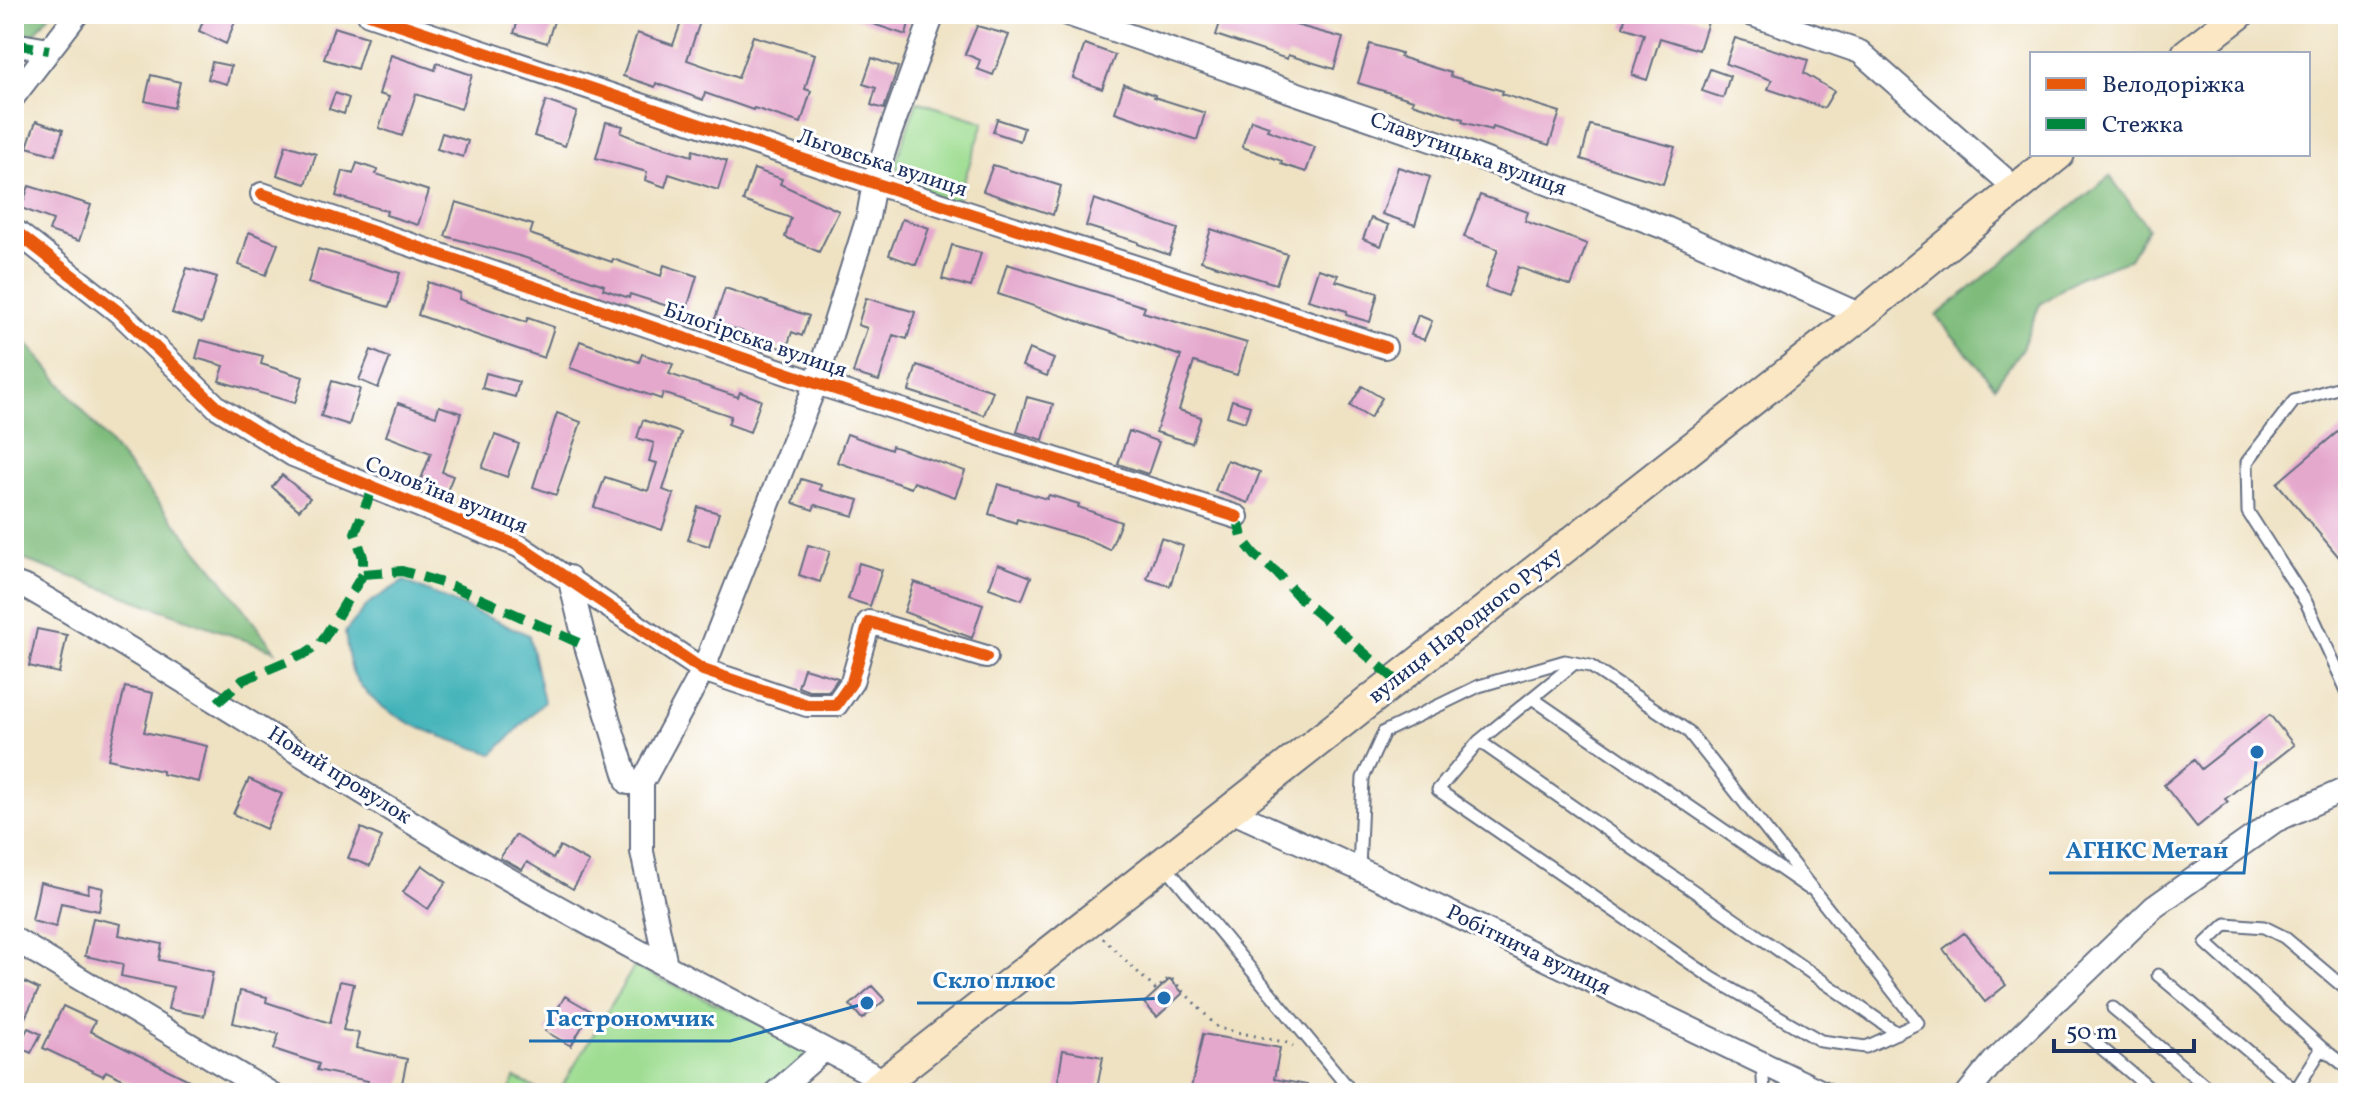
<svg xmlns="http://www.w3.org/2000/svg" width="2362" height="1107" font-family="Vollkorn,serif">
  <style>
    .green { fill: #9fdd92; stroke: #5d8678; stroke-width: 2 }
    .forest { fill: #7fbc7c; stroke: #4d766d; stroke-width: 2 }
    .water { fill: #43b3b9; stroke: #2f718c; stroke-width: 2 }
    .building { fill: #e5a8cd }
    .lines { fill: none; stroke-linecap: round; stroke-linejoin: round }
    .service-casing { stroke: #656e81; stroke-width: 15 }
    .minor-casing { stroke: #656e81; stroke-width: 26 }
    .secondary-casing { stroke: #656e81; stroke-width: 34 }
    .path { stroke: #656e81; stroke-width: 3; stroke-dasharray: 2 6; stroke-linecap: butt }
    .service { stroke: #fff; stroke-width: 11 }
    .minor { stroke: #fff; stroke-width: 22 }
    .secondary { stroke: #fbe7c3; stroke-width: 30 }
    .quiet { stroke: #00873e; stroke-width: 10; stroke-dasharray: 20 10; stroke-linecap: butt }
    .cycleway-casing { stroke: #fff; stroke-width: 17 }
    .cycleway { stroke: #e8590c; stroke-width: 12 }
    .labels { text-anchor: middle; dominant-baseline: central; stroke-width: 6; stroke-linejoin: round; paint-order: stroke }
    .street-label { font-size: 22px; fill: #1b2f5e; stroke: #fff }
    .leader { fill: none; stroke: #1f6fb2; stroke-width: 3 }
    .callout-dot { fill: #1f6fb2; stroke: #fff; stroke-width: 3 }
    .callout-label { font-size: 24px; text-anchor: middle; font-weight: bold; fill: #1f6fb2; stroke: #fff; stroke-width: 6; stroke-linejoin: round; paint-order: stroke }
  </style>
  <rect width="100%" height="100%" fill="#fff"/>
  <filter id="ink" filterUnits="userSpaceOnUse"><feTurbulence type="fractalNoise" baseFrequency=".0125" numOctaves="2"/><feDisplacementMap in="SourceGraphic" scale="16" xChannelSelector="R" yChannelSelector="G"/><feConvolveMatrix kernelMatrix="1 2 1 2 8 2 1 2 1" color-interpolation-filters="sRGB"/></filter>
  <filter id="wash" filterUnits="userSpaceOnUse"><feTurbulence type="fractalNoise" baseFrequency=".006" numOctaves="4" result="noise"/><feDisplacementMap in="SourceGraphic" scale="32" xChannelSelector="R" yChannelSelector="G"/><feGaussianBlur stdDeviation="1.8" result="paint"/><feColorMatrix in="noise" values="0 0 0 0 0 0 0 0 0 0 0 0 0 0 0 0 0 1.4 0 .05"/><feComposite in="paint" operator="in"/></filter>
  <g filter="url(#wash)">
    <rect width="100%" height="100%" fill="#efe2c3"/>
    <path class="green" d="M917 101 984 122 956 204 899 180 896 162Z
      M634 967 775 1030 810 1054 763 1093H558Z
      M515 1078 545 1093H508Z"/>
    <path class="forest" d="M14 14H50L25 46 14 50Z
      M2110 176 2148 228 2128 260 2080 277 2040 304 2022 348 1995 386 1936 316Z
      M14 327 219 576 275 651 14 556Z"/>
    <path class="water" d="M404 581 529 635 544 702 493 754C447 738 378 721 354 675 348 664 347 645 345 632L369 603Z"/>
    <g id="blocks">
      <path class="building" d="M206 14H238L226 44 199 31Z
        M520 14H542L555 18 547 43 514 33Z
        M852 14H911L906 35 852 17Z
        M1223 14H1256L1343 38 1334 69 1288 55 1287 59 1216 35Z
        M1626 14H1681L1708 22 1699 50 1660 38 1647 80 1632 75 1644 34 1623 27Z
        M683 17 700 22 687 60 738 78 753 36 815 54 805 89 811 91 801 123 754 108 753 110 705 93 703 100 656 83 655 87 623 76 637 33 673 45Z
        M977 26 1009 35 993 75 977 69 980 60 965 54Z
        M334 27 367 37 357 69 324 59Z
        M1735 38 1808 60 1804 73 1834 91 1824 108 1768 89 1772 80 1726 64Z
        M1085 44 1115 55 1102 89 1073 78Z
        M1370 44 1401 53 1400 57 1451 73 1450 76 1503 91 1502 94 1560 112 1549 145 1493 127 1492 130 1462 122 1463 119 1412 103 1413 100 1358 83Z
        M391 55 435 70 437 63 472 75 461 109 416 94 402 136 379 128 389 97 379 94Z
        M872 58 898 67 884 109 871 105 876 88 863 84Z
        M212 62 231 66 227 84 208 79Z
        M1710 69 1730 76 1723 98 1702 91Z
        M151 75 180 82 174 108 145 101Z
        M1124 84 1155 95 1154 97 1205 113 1197 140 1115 112Z
        M335 93 349 98 344 114 329 109Z
        M546 101 577 112 565 146 534 136Z
        M997 119 1024 128 1020 141 993 132Z
        M1251 120 1269 126 1267 130 1315 147 1306 172 1281 164 1282 161 1242 147Z
        M36 121 63 130 55 155 27 147Z
        M606 122 623 126 621 133 636 139 692 156 693 150 727 161 718 190 669 174 665 187 645 180 647 172 596 158Z
        M1590 125 1675 147 1663 184 1581 159Z
        M442 133 468 141 463 157 437 149Z
        M286 145 316 154 306 184 277 175Z
        M357 163 378 170 376 174 429 191 418 225 386 215 387 211 336 196 343 171 353 174Z
        M993 165 1061 186 1053 215 983 191Z
        M1398 167 1430 177 1415 225 1382 214Z
        M754 169 782 179 780 184 839 211 819 252 785 237 791 218 743 201Z
        M29 186 91 205 79 241 49 231 53 220 21 208Z
        M1480 195 1528 212 1525 221 1587 244 1571 286 1518 267 1508 296 1485 288 1498 249 1464 237Z
        M1094 199 1178 229 1169 255 1138 244V242L1086 226Z
        M456 202 533 225 530 234 612 262 613 259 661 276 664 265 697 276 686 312 630 294 629 298 603 289 604 285 523 257 445 236Z
        M1371 218 1389 225 1381 246 1363 239Z
        M902 219 929 228 916 265 889 255Z
        M1211 229 1287 254 1276 284 1201 261Z
        M249 232 278 244 266 275 239 265Z
        M952 245 981 253 971 287 942 279Z
        M318 249 400 273 389 307 308 283Z
        M1007 264 1145 307 1143 312 1247 343 1237 375 1194 362 1179 410 1201 417 1192 443 1156 432 1181 356 998 294Z
        M187 268 217 277 202 323 172 313Z
        M1318 269 1338 275 1336 281 1378 293 1370 322 1346 315 1347 311 1308 300Z
        M428 282 460 293 459 299 526 322 528 318 554 327 544 358 418 315Z
        M725 288 809 316 802 336 792 332 786 350 757 340 758 337 714 322Z
        M866 298 915 312 907 339 893 335 879 381 853 373 867 328 858 325Z
        M1418 315 1432 321 1424 340 1411 335Z
        M201 340 263 356 261 364 303 377 295 403 219 381 224 366 196 358Z
        M580 341 639 362 642 354 673 364 669 374 738 397 740 392 761 400 750 432 728 424 731 416 663 393 661 399 570 368Z
        M1029 349 1054 359 1047 376 1022 366Z
        M371 350 390 358 378 388 359 380Z
        M917 365 993 391 984 415 909 391Z
        M486 373 519 382 515 397 482 388Z
        M332 381 360 389 349 425 321 416Z
        M1362 386 1382 398 1370 418 1350 406Z
        M1027 397 1053 404 1043 440 1017 432Z
        M1232 400 1250 406 1245 422 1227 416Z
        M398 403 436 416 439 406 461 413 442 472 453 476 447 491 420 482 431 453 386 436Z
        M557 413 581 422 556 495 533 487Z
        M643 420 681 433 663 490 674 494 662 530 594 507 605 477 648 491 657 463 649 461 654 443 637 438Z
        M2348 423V568L2277 483Z
        M1129 431 1159 442 1148 474 1118 464Z
        M847 434 891 450 892 446 965 471 955 497 914 482 911 488 837 462Z
        M495 435 519 444 507 477 482 468Z
        M1227 460 1260 472 1248 503 1215 491Z
        M282 475 310 498 299 510 272 487Z
        M801 479 821 485 820 490 859 500 854 516 815 505 813 510 793 503Z
        M998 484 1047 499 1049 495 1079 504 1078 507 1121 522 1110 550 1085 539 1017 519 1016 523 989 514Z
        M698 507 719 513 709 546 688 540Z
        M1161 538 1183 546 1170 586 1147 579Z
        M808 545 830 551 820 582 799 575Z
        M859 563 882 570 870 606 848 599Z
        M998 564 1031 577 1022 600 989 588Z
        M914 582 983 604 972 638 904 612Z
        M37 629 67 635 59 673 29 666Z
        M804 668 838 678 829 691H809L798 687Z
        M125 687 153 693 144 732 207 746 199 782 162 774V771L108 759Z
        M2270 715 2294 745 2225 799 2228 802 2197 827 2164 785 2194 760 2201 769Z
        M249 779 282 794 266 829 233 814Z
        M361 828 382 837 370 866 348 858Z
        M516 835 553 859 560 846 589 862 573 889 527 862 522 870 500 858Z
        M422 865 446 882 428 909 403 892Z
        M40 882 88 893 89 885 103 888 99 911 61 903 56 927 32 921Z
        M93 918 121 924 119 935 162 944 159 960 213 972 204 1016 168 1009 173 987 121 976 123 964 85 956Z
        M1964 933 2006 985 1985 1002 1943 949Z
        M14 977 39 989 14 1040Z
        M1170 979 1183 993 1157 1017 1144 1003Z
        M340 981 354 984 343 1030 359 1033 356 1048 407 1059 400 1093H366L368 1081 317 1070 319 1064 274 1049 279 1034 233 1023 240 991 267 997 266 1002 330 1023Z
        M872 986 885 1000 862 1019 850 1005Z
        M565 996 591 1011 571 1046 545 1031Z
        M63 1006 95 1021 90 1031 215 1093H152L106 1071 103 1076 43 1048Z
        M28 1028 41 1034 31 1053 18 1047Z
        M1203 1034 1280 1048 1274 1079 1307 1085 1306 1093H1190Z
        M1063 1050 1103 1057 1096 1093H1056Z"/>
    </g>
  </g>
  <g filter="url(#ink)">
    <use href="#blocks" fill-opacity="0" stroke="#656e81" stroke-width="2"/>
    <g class="lines">
      <g class="service-casing">
        <path id="service" d="M2348 389 2340 387 2294 401 2247 462 2248 512 2306 602 2348 693
          M1532 698 1808 888
          M1479 741 1897 1033
          M1164 864 1347 1086
          M1359 869 1363 778 1384 732 1479 686 1565 661 1590 666 1688 731 1918 1023 1866 1047 1821 1041 1712 978 1438 790 1479 741 1575 663
          M2158 975 2298 1093
          M2113 1008 2214 1093
          M2087 1036 2155 1093
          M2322 1048 2348 1068
          M1762 1064 1764 1093
          M2294 1093 2322 1048 2206 943 2226 924 2264 927 2284 937 2348 991"/>
      </g>
      <g class="minor-casing">
        <path id="minor" d="M369 14 874 183 1385 347
          M1067 14 1460 150 1668 229 1861 315
          M1750 14 1860 52 2015 188
          M14 44 49 50
          M14 96 77 14
          M262 194 816 383 1237 517
          M14 230 120 313 217 407 293 455 519 546 703 670 807 705H836L852 682 869 622 986 657
          M569 577 586 646 628 783H642
          M14 583 28 588C172 671 310 763 453 847 594 930 740 1005 885 1081
          M1231 811 1359 869 1824 1093
          M14 939 270 1093
          M666 965 642 852V783L703 670 816 383 868 217 874 183 890 133 933 14
          M775 1093 824 1050
          M1968 1093 1994 1061 2154 907 2275 821 2348 788"/>
      </g>
      <g class="secondary-casing">
        <path id="secondary" d="M2187 54 2239 14
          M870 1093 1861 315 2059 154"/>
      </g>
      <path class="path" d="M1103 938 1156 990 1170 977 1218 1028 1288 1043 1293 1046"/>
      <use href="#service" class="service"/>
      <use href="#minor" class="minor"/>
      <use href="#secondary" class="secondary"/>
      <path class="quiet" d="M14 44 49 50
        M1237 517 1243 540 1255 555 1276 572 1301 599 1397 681
        M363 574 402 571 452 586 586 646
        M218 702 243 680 306 653 321 643 363 574V557L355 533 373 487"/>
      <g class="cycleway-casing">
        <path id="cycleway" d="M369 14 874 183 1385 347
          M262 194 816 383 1237 517
          M14 230 120 313 217 407 293 455 519 546 703 670 807 705H836L852 682 869 622 986 657"/>
      </g>
      <use href="#cycleway" class="cycleway"/>
    </g>
  </g>
  <g class="labels">
    <g class="street-label">
      <text transform="translate(1468 155) rotate(20)">Славутицька вулиця</text>
      <text transform="translate(882 164) rotate(18)">Льговська вулиця</text>
      <text transform="translate(755 341) rotate(19)">Білогірська вулиця</text>
      <text transform="translate(446 496) rotate(22)">Соловʼїна вулиця</text>
      <text transform="translate(1466 626) rotate(-38)">вулиця Народного Руху</text>
      <text transform="translate(339 776) rotate(32)">Новий провулок</text>
      <text transform="translate(1528 951) rotate(26)">Робітнича вулиця</text>
    </g>
  </g>
  <path class="leader" d="M2257 752L2244 873H2049M1164 998L1071 1003H917M867 1003L730 1041H529"/>
  <g class="callout-dot">
    <circle cx="2257" cy="752" r="8"/>
    <circle cx="1164" cy="998" r="8"/>
    <circle cx="867" cy="1003" r="8"/>
  </g>
  <g class="callout-label">
    <text x="2147" y="858">АГНКС Метан</text>
    <text x="994" y="988">Скло плюс</text>
    <text x="630" y="1026">Гастрономчик</text>
  </g>
  <rect width="2362" height="1107" fill="none" stroke="#fff" stroke-width="48"/>
  <rect x="2030" y="52" width="280" height="104" fill="#ffffff" stroke="#a4acbf" stroke-width="2"/>
  <rect x="2046" y="78" width="40" height="12" fill="#e8590c" stroke="#a4acbf" stroke-width="2"/>
  <text x="2102" y="92" font-size="24" fill="#1b2f5e">Велодоріжка</text>
  <rect x="2046" y="118" width="40" height="12" fill="#00873e" stroke="#a4acbf" stroke-width="2"/>
  <text x="2102" y="132" font-size="24" fill="#1b2f5e">Стежка</text>
  <path d="M2054 1039v12h140v-12" fill="none" stroke="#1b2f5e" stroke-width="4"/>
  <text x="2066" y="1039" font-size="24" fill="#1b2f5e" stroke="#ffffff" stroke-width="6" paint-order="stroke">50 m</text>
</svg>
